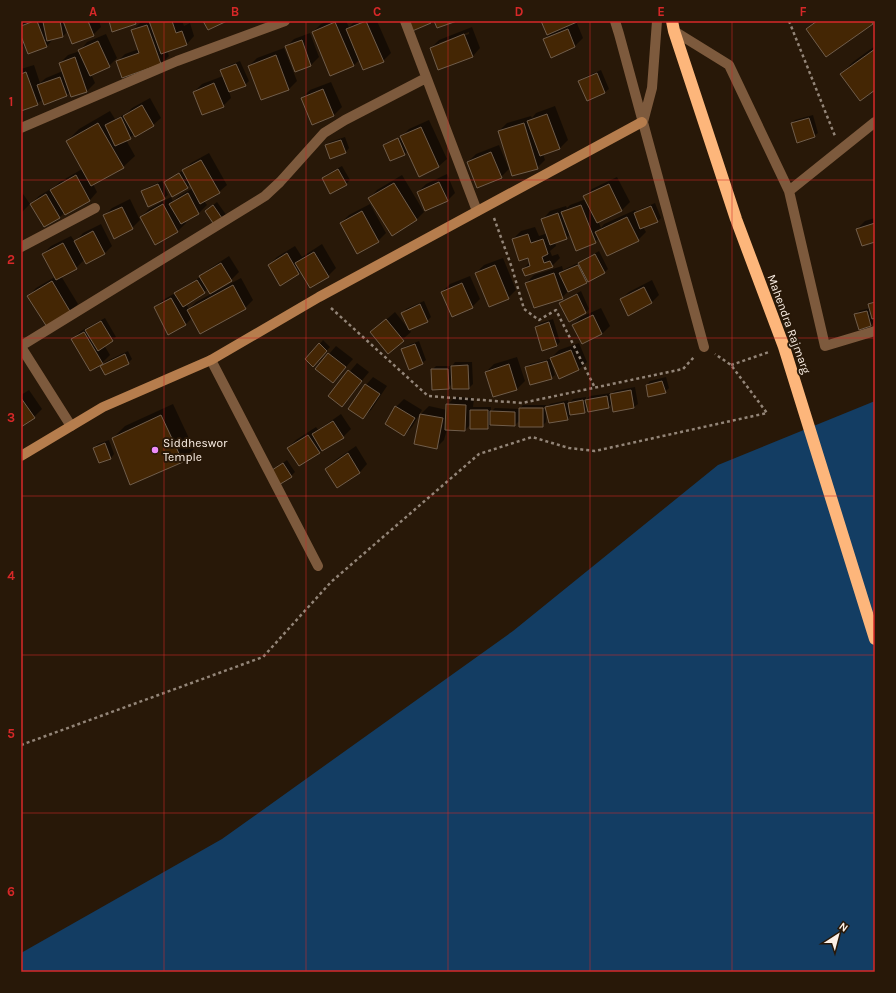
<svg xmlns="http://www.w3.org/2000/svg" width="896" height="993" font-family="Karla,sans-serif">
  <style>
    .water { fill: #133d63 }
    .shadow { fill: #0007; fill-rule: evenodd }
    .building { fill: #442604; stroke: #705d4b }
    .lines { fill: none; stroke-linecap: round; stroke-linejoin: round }
    .path { stroke: #938578; stroke-width: 2.5; stroke-dasharray: 3 3; stroke-linecap: butt }
    .street { stroke: #7d5a3d; stroke-width: 10 }
    .secondary { stroke: #b67d4d; stroke-width: 10 }
    .highway { stroke: #fdb67b; stroke-width: 12 }
    .grid { fill: none; stroke: #d62828; stroke-width: 1; stroke-opacity: 0.55 }
    .poi-dot { fill: #ed8cfa; stroke: #281808; stroke-width: 1.5 }
    .labels { text-anchor: middle; dominant-baseline: central; stroke-width: 4; stroke-linejoin: round; paint-order: stroke }
    .street-label { font-size: 12px; fill: #fcf0e6; stroke: #281808 }
    .poi-label { font-size: 12px; fill: #fcf0e6; stroke: #281808; text-anchor: start }
    .neatline { fill: none; stroke: #d62828; stroke-width: 1.5 }
    .grid-label { font-size: 13px; text-anchor: middle; font-weight: bold; fill: #d62828 }
  </style>
  <rect width="100%" height="100%" fill="#281808"/>
  <path class="water" d="M875 401V972H21V953L222 839 513 631 718 465Z"/>
  <path class="shadow" d="M21 21H99L101 27 93 35 65 28 66 33 63 36 54 38 47 46 29 53 26 45 21 48Z
    M145 21H182L184 26 190 23 194 36 187 44 167 51 169 56 161 64 117 62 125 54 139 49 133 30 140 23Z
    M328 21H346L349 27 355 21H377L391 53 383 61 360 59 354 65 313 32 321 24Z
    M542 21H576L583 38 575 46 551 56 544 39 552 32Z
    M815 21H875L872 23 807 29Z
    M472 27 480 48 473 56 439 69 431 48 439 40ZM469 32V34L439 45V43Z
    M310 33 319 57 311 65 295 71 286 47 294 39Z
    M106 34 117 58 109 66 91 74 95 83 87 91 71 96 70 92 67 95 43 99 37 104 21 110V69L34 65 40 83 46 78 63 71 60 63 68 55 80 51 87 42Z
    M875 46V89L841 74 853 62Z
    M284 48 297 81 289 89 262 99 249 66 257 58Z
    M240 61 249 81 245 85 229 91 231 98 223 106 194 92 202 84 223 76 221 70 225 67Z
    M601 70 609 89 605 92 587 100 579 81 583 78Z
    M331 82 342 107 334 115 302 98 310 90Z
    M150 98 161 118 153 125 135 134 126 140 135 156 123 167 93 184 97 192 90 200 66 214 65 212 60 217 44 226 31 204 39 196 54 187 60 182 82 169 67 141 79 129 110 111 115 119 125 114V115L132 108Z
    M555 106 568 140 560 148 543 154 545 160 537 168 499 131 507 123 531 116 532 118 536 113Z
    M813 115 818 133 814 136 792 123 795 120Z
    M429 120 447 159 439 166 420 175 408 150 405 154 390 160 384 145 387 142V144L403 137V135L387 142 403 135 409 129Z
    M345 137 349 148 346 152 327 146 330 142Z
    M499 145 509 169 501 177 468 162 476 154Z
    M209 153 227 185 219 192 204 201 207 205 199 213 184 221 186 223 178 231 155 243 141 217 149 209 171 197 173 201 179 196 193 188 190 184 187 187 165 182 169 179 184 170 191 163Z
    M342 166 350 180 346 184 323 178 327 174Z
    M447 174 455 193 447 201 418 192 426 184Z
    M402 175 424 212 416 220 370 198 377 190Z
    M617 177 630 202 622 210 598 221 601 228 604 224 635 210 636 212 639 210 655 203 661 218 657 222 643 227 646 232 638 240 599 238 595 242 571 234 566 238 555 242 556 246 550 251 552 256 558 254 560 258 552 266 523 269 530 262 528 257 513 239 521 231 535 227 539 236 548 233 543 219 550 211 566 206 567 208 570 205 586 199 585 197 592 189Z
    M162 181 168 195 164 198 142 192 146 188Z
    M21 191 30 204 21 213Z
    M130 199 140 220 132 228 104 216 112 208Z
    M217 202 227 216 215 224 206 211Z
    M370 204 386 233 378 241 341 223 349 215Z
    M875 218V241L857 229 865 221Z
    M101 224 112 246 104 254 85 259 76 268 61 276 78 304 70 312 29 296 36 288 55 277 43 254 51 246 71 236 75 242 83 233Z
    M322 244 336 268 328 276 301 272 299 274 269 265 277 257 295 246 302 257Z
    M599 251 608 269 605 272 570 289 562 298 526 283 534 275 562 266 563 270 580 262Z
    M229 256 239 272 231 280 212 291 213 293 241 278 253 300 245 308 200 333 192 318 185 325 155 308 163 300 177 292 200 277 209 269ZM208 289 211 294 196 302 189 309 186 304Z
    M503 258 516 290 508 298 476 273 484 265Z
    M470 276 480 299 472 307 442 292 450 284Z
    M652 280 659 295 651 303 621 299 629 292Z
    M581 291 589 309 586 312 569 321 560 303 564 300Z
    M875 300V317H873L875 321 871 325 860 328 855 315 859 311 870 308 869 305Z
    M424 301 431 317 427 321 403 313 406 309Z
    M601 308 610 326 602 334 573 325 581 317Z
    M395 312 411 332 388 352 372 332Z
    M105 318 116 337 104 345 110 355 102 363 73 339 81 331Z
    M553 319 560 342 557 345 536 327 540 323Z
    M323 340 330 347 317 362 320 344Z
    M419 341 426 360 422 363 402 349 406 346Z
    M579 343 587 362 579 369 559 378 553 362H551L555 375 551 378 526 367 530 364 550 359 559 350Z
    M336 346 353 359 333 382 329 354Z
    M128 351 132 359 128 363 102 366 105 362Z
    M517 357 525 381 517 389 486 372 494 364Z
    M455 362H472L473 384 469 388 452 384 448 388 432 370 436 366H452Z
    M357 363 369 372 342 405 329 396Z
    M373 377 387 386 371 410 363 418 366 385Z
    M666 377 669 388 665 392 647 385 650 381Z
    M635 387 638 404 634 407 614 411 612 403 609 407 589 411 588 408 584 412 571 414 568 419 546 412V422L542 426 520 420 515 425 491 424 488 428 471 424 465 430 447 429 444 440 436 448 421 414 429 406 447 410V405L455 397 474 398 473 407H491V412L495 408 520 409 523 405H546V407H522V409H548L547 407 550 404 568 400 569 404 573 399 586 397V400L590 396 611 393V394L615 391Z
    M29 390 42 409 34 417 21 426V395Z
    M404 399 422 410 412 427 404 435 396 407Z
    M173 404 194 449 182 461 113 438 125 426Z
    M341 414 351 429 343 437 319 452 288 448 296 440 316 427 318 430Z
    M109 440 114 454 111 458 100 462 94 448 98 444Z
    M356 446 367 464 360 472 338 486 326 469 334 461Z
    M287 460 295 472 291 476 270 472Z"/>
  <path class="building" d="M34 21H37L47 47 28 54 21 36V26Z
    M47 21H60L63 37 47 41 43 22Z
    M63 21H88L94 36 72 44Z
    M109 21H135L136 24 112 32Z
    M149 21H172L176 33 182 31 187 45 161 54Z
    M203 21H227L208 30Z
    M366 21 384 62 363 70 346 29Z
    M406 21H430L431 23 410 32Z
    M434 21H457L437 28Z
    M541 21H577V22L547 35Z
    M817 21H871L873 24 826 57 806 29Z
    M335 22 354 66 330 76 312 32Z
    M147 25 161 64 122 78 116 61 139 53 131 30Z
    M568 29 575 47 551 58 543 39Z
    M464 34 473 57 438 70 430 48Z
    M302 40 311 66 295 72 285 46Z
    M98 41 110 67 90 76 78 50Z
    M875 49V90L860 101 840 74Z
    M276 55 289 90 261 100 248 66Z
    M75 57 87 92 71 97 59 63Z
    M236 64 246 86 229 92 220 70Z
    M26 72 38 105 21 111V74Z
    M597 73 605 93 587 101 578 81Z
    M60 77 67 96 44 105 37 85Z
    M214 83 224 107 202 115 193 92Z
    M323 89 334 116 312 125 301 98Z
    M142 105 154 126 135 137 123 116Z
    M547 114 560 149 540 156 527 121Z
    M121 117 131 139 115 146 105 125Z
    M809 118 815 137 797 143 791 123Z
    M98 123 124 168 91 186 66 141Z
    M524 123 538 169 512 176 498 131Z
    M421 127 439 167 419 177 400 136Z
    M398 138 405 155 390 161 383 145Z
    M341 140 346 153 330 159 325 145Z
    M491 152 502 178 477 188 467 162Z
    M201 160 220 193 200 204 182 170Z
    M338 169 347 185 330 194 322 178Z
    M179 173 188 188 172 197 164 182Z
    M76 175 90 201 65 215 50 190Z
    M439 182 448 201 425 211 417 192Z
    M394 183 417 220 392 236 368 198Z
    M158 184 165 199 148 207 141 191Z
    M609 184 622 211 597 223 583 196Z
    M188 193 199 214 181 224 169 204Z
    M46 194 60 218 44 227 30 204Z
    M163 204 178 232 155 245 140 217Z
    M213 205 224 221 215 226 205 211Z
    M581 205 596 243 576 251 561 212Z
    M651 206 658 222 640 229 634 213Z
    M122 207 133 229 114 239 103 215Z
    M362 211 379 242 357 254 340 223Z
    M558 213 567 239 550 245 541 219Z
    M627 217 639 241 607 256 595 232Z
    M875 223V242L862 246 856 229Z
    M93 231 105 254 86 264 74 241Z
    M528 234 531 243 543 239 548 254 542 257 544 263 550 261 553 267 525 276 522 269 530 266 528 258 519 261 512 239Z
    M63 243 77 269 56 280 42 254Z
    M314 252 329 277 310 288 295 263Z
    M287 253 299 274 280 286 268 265Z
    M595 254 605 273 588 282 578 263Z
    M221 263 232 281 210 294 199 276Z
    M495 265 509 299 489 307 475 273Z
    M578 265 587 283 568 292 559 273Z
    M554 273 563 299 534 308 525 283Z
    M197 280 205 293 183 307 174 293Z
    M52 281 71 313 47 327 27 296Z
    M462 283 473 308 452 317 441 292Z
    M233 285 246 309 200 334 187 310Z
    M644 287 652 303 628 316 620 299Z
    M577 294 586 313 569 322 559 303Z
    M171 298 186 325 168 335 154 307Z
    M875 302V318L872 319 868 304Z
    M420 304 428 322 409 330 401 313Z
    M867 311 871 326 859 330 854 314Z
    M593 315 602 334 582 344 572 325Z
    M386 319 404 341 388 354 370 332Z
    M101 321 113 341 98 351 85 330Z
    M549 322 557 346 542 351 535 327Z
    M84 332 103 364 90 371 71 339Z
    M319 343 327 351 313 367 305 359Z
    M415 344 423 364 409 370 401 349Z
    M571 350 579 370 559 379 550 358Z
    M328 353 346 367 333 383 315 369Z
    M125 354 129 364 105 375 100 366Z
    M547 361 552 379 530 385 525 367Z
    M509 364 517 390 493 397 485 372Z
    M468 365 469 389H452L451 366Z
    M431 369H448L449 389 432 390Z
    M348 370 362 381 342 407 328 396Z
    M662 381 666 393 648 397 646 385Z
    M365 384 380 394 363 419 348 409Z
    M631 390 634 408 613 412 610 394Z
    M607 396 609 408 588 412 585 400Z
    M21 398 35 418 21 427Z
    M583 400 585 413 570 415 568 403Z
    M564 403 568 420 549 423 545 407Z
    M446 404 466 405 465 431 445 430Z
    M395 406 415 418 404 436 385 424Z
    M519 408H543V427H519Z
    M470 410H488V429H470Z
    M490 411 515 412V426L490 425Z
    M420 414 443 418 437 449 414 444Z
    M161 415 183 462 130 485 112 438Z
    M333 421 344 438 322 451 312 434Z
    M308 435 320 453 299 466 287 448Z
    M105 443 111 459 99 463 93 448Z
    M348 453 360 473 337 488 325 469Z
    M283 463 292 477 277 486 269 472Z"/>
  <g class="lines">
    <path class="path" d="M789 21 835 136
      M494 218 512 268 524 309 539 320 556 310 595 388
      M331 308 428 396 522 403 683 369 694 357
      M731 365 769 352
      M21 745 263 657 331 582 479 454 532 437 569 448 595 451 767 413 731 365 715 354"/>
    <path class="street" d="M405 21 477 211
      M615 21 619 34 704 347
      M674 31 729 65 789 191 825 346 875 331
      M643 122 652 88 657 21
      M21 128 177 61 285 21
      M789 191 875 122
      M21 247 95 208
      M21 346 265 196 280 182 324 133 345 120 426 78
      M21 347 71 426
      M211 360 318 566"/>
    <path class="secondary" d="M21 456 103 407 211 360 319 297 642 122"/>
    <path class="highway" d="M672 21 674 31 736 219 784 347 875 639"/>
  </g>
  <path class="grid" d="M164 21V972M306 21V972M448 21V972M590 21V972M732 21V972M21 180H875M21 338H875M21 496H875M21 655H875M21 813H875"/>
  <circle class="poi-dot" cx="155" cy="450" r="4"/>
  <g class="labels">
    <g class="street-label">
      <text transform="translate(789 324) rotate(70)">Mahendra Rajmarg</text>
    </g>
    <g class="poi-label">
      <text x="163" y="443">Siddheswor<tspan x="163" dy="14">Temple</tspan></text>
    </g>
  </g>
  <rect width="896" height="993" fill="none" stroke="#281808" stroke-width="44"/>
  <g transform="translate(838 935) rotate(36)" stroke="#281808" stroke-width="3" paint-order="stroke">
  <path d="M0-3L7 15L0 10L-7 15Z" fill="#fcf0e6"/>
  <text y="-6" font-size="11" font-weight="bold" text-anchor="middle" fill="#fcf0e6">N</text>
  </g>
  <rect x="22" y="22" width="852" height="949" class="neatline"/>
  <g class="grid-label">
    <text x="93" y="16">A</text>
    <text x="235" y="16">B</text>
    <text x="377" y="16">C</text>
    <text x="519" y="16">D</text>
    <text x="661" y="16">E</text>
    <text x="803" y="16">F</text>
    <text x="11" y="106">1</text>
    <text x="11" y="264">2</text>
    <text x="11" y="422">3</text>
    <text x="11" y="580">4</text>
    <text x="11" y="738">5</text>
    <text x="11" y="896">6</text>
  </g>
</svg>
